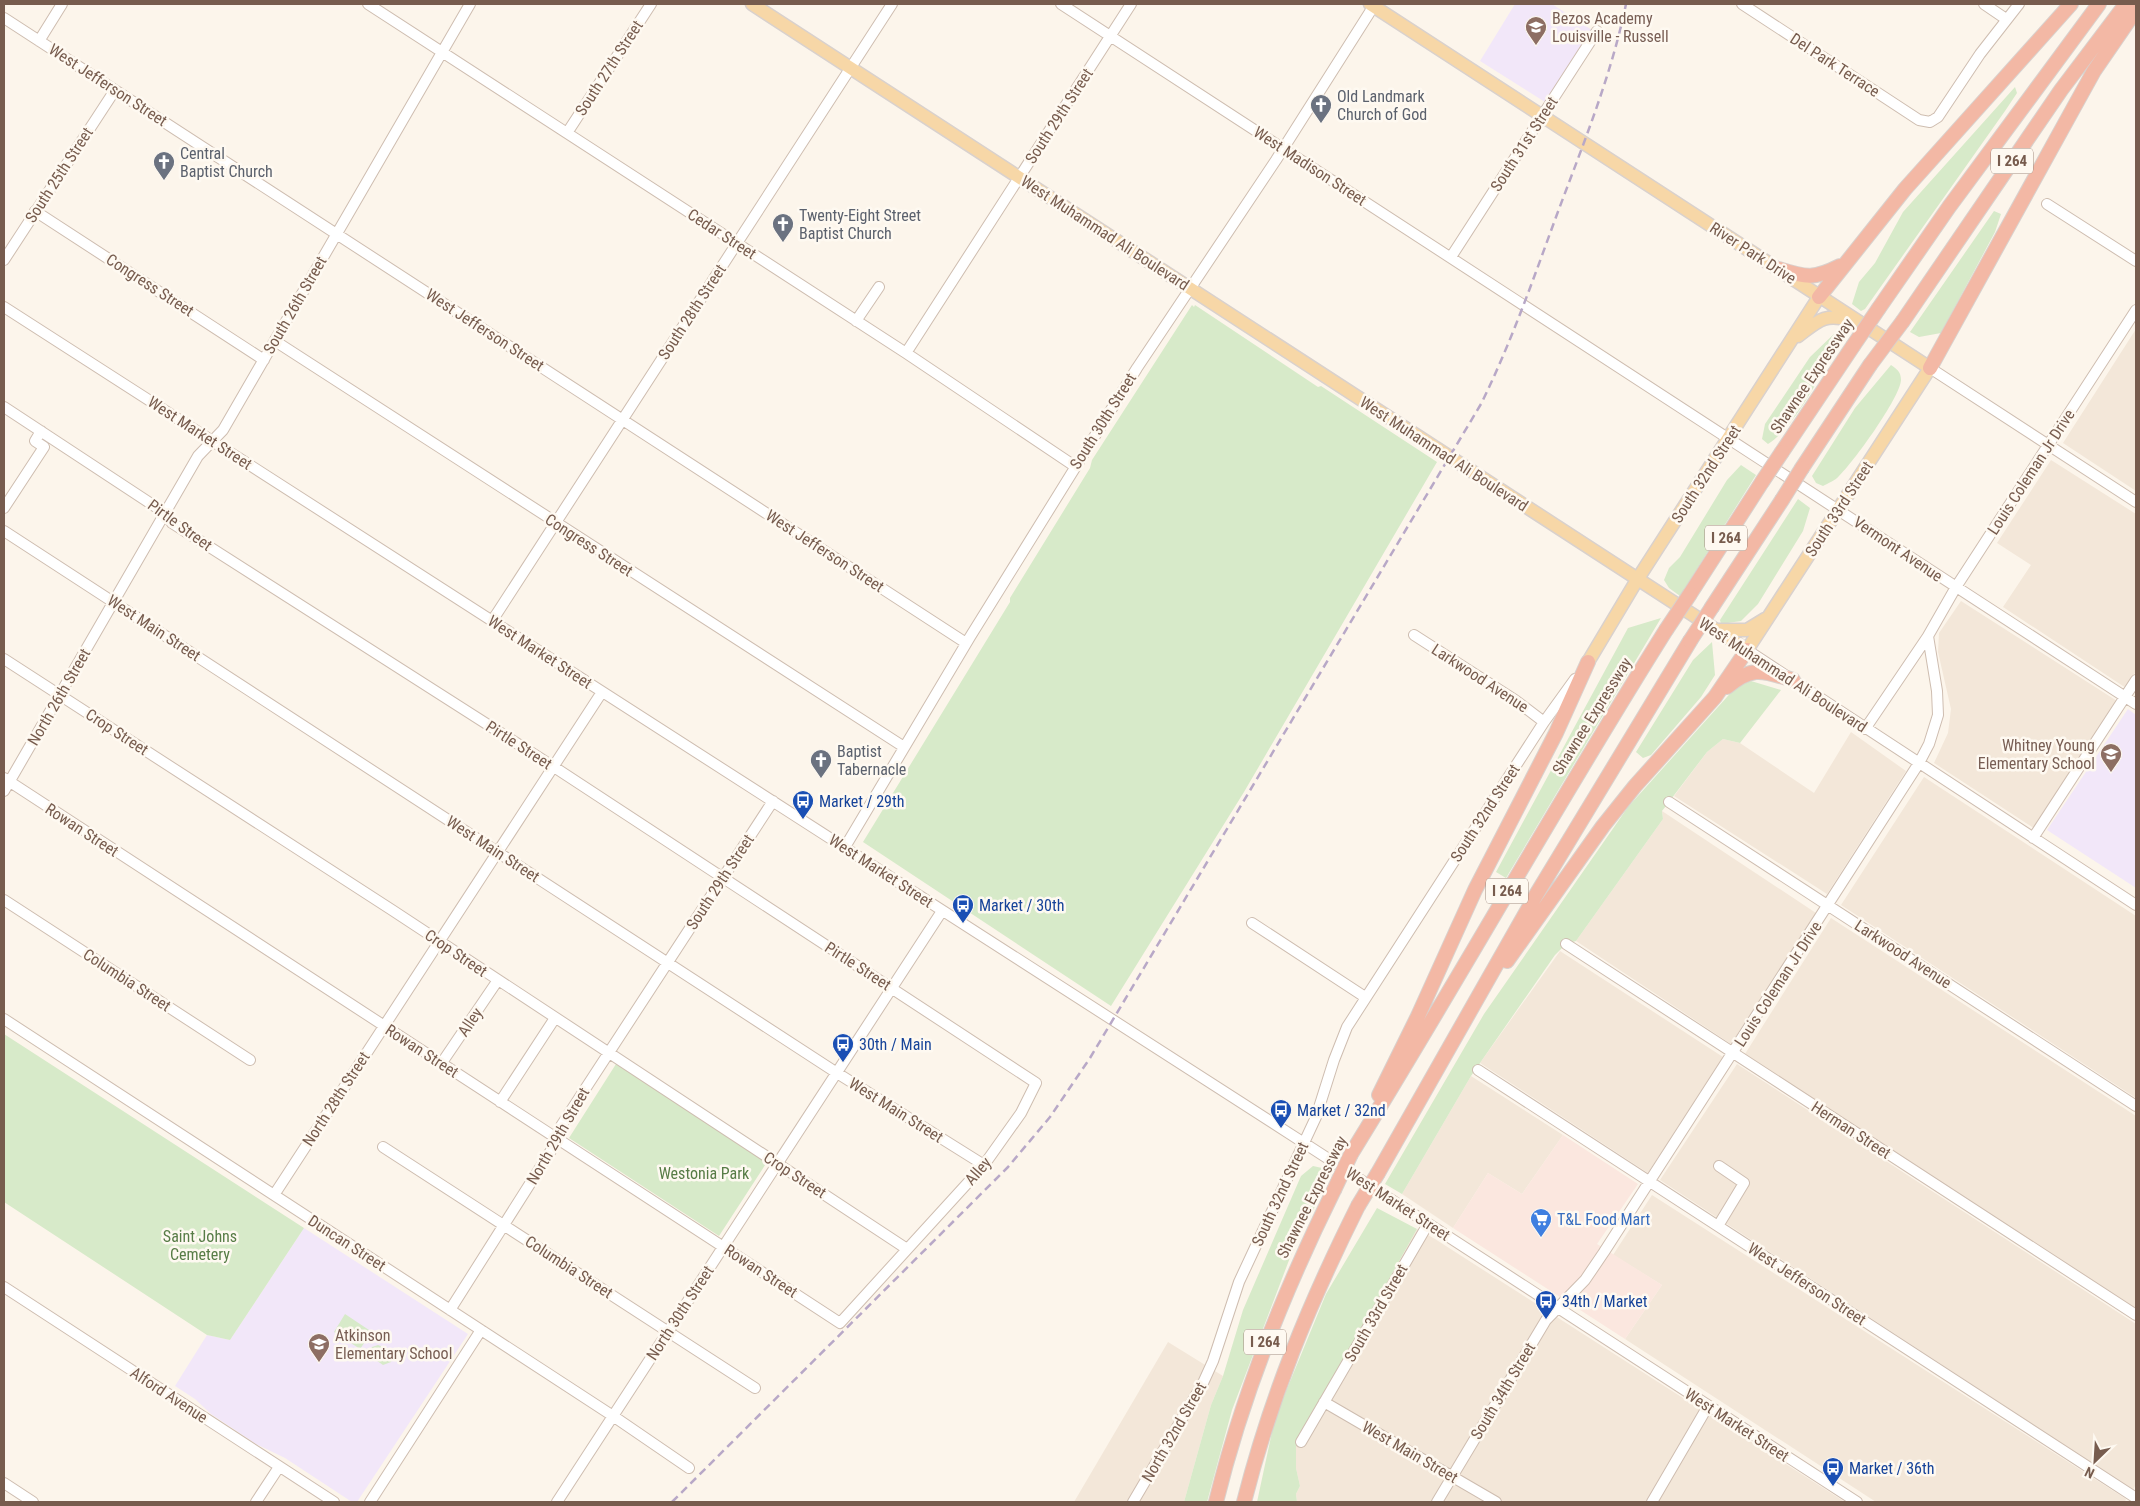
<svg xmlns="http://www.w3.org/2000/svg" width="2140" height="1506" font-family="'Roboto Condensed',sans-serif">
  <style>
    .residential { fill: #f3e7d9 }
    .commercial { fill: #fbe7df }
    .education { fill: #f2e7f9 }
    .green { fill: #d7eac9 }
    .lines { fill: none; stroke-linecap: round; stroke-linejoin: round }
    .minor-casing { stroke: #cebdb0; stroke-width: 12 }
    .major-casing { stroke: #d9d1cd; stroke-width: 15 }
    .highway-casing { stroke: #d9d1cd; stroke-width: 16 }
    .minor { stroke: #fff; stroke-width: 10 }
    .major { stroke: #f7d7a7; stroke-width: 12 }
    .highway { stroke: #f3b8a5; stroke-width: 14 }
    .rail { stroke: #b8a8c7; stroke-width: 2.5; stroke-dasharray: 8 5; stroke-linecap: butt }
    .highway-bridge-casing { stroke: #d9d1cd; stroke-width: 16; stroke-linecap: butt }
    .highway-bridge { stroke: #f3b8a5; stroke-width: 14 }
    .labels { text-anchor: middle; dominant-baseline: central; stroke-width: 5; stroke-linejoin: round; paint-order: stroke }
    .shield { fill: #fef9f1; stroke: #a08b7f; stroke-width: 1 }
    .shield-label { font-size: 15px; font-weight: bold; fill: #775c4e }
    .education-label { font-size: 16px; fill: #785e54; stroke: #fef9f1; text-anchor: start }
    .street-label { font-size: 16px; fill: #775c4e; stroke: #fef9f1 }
    .worship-label { font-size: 16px; fill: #5b616d; stroke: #fef9f1; text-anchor: start }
    .transit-label { font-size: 16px; fill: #164399; stroke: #fef9f1; text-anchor: start }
    .park-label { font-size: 16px; fill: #577c46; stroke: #fef9f1 }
    .shop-label { font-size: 16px; fill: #366cbe; stroke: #fef9f1; text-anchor: start }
  </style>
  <rect width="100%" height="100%" fill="#fcf5eb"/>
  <path class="residential" d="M2136 329V491L2063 443Z
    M2051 460 2136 514V671L2126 688 2003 607 2031 565 1997 543Z
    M1961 601 2117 701 2035 829 1934 763 1948 733 1951 709 1938 652 1939 633Z
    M1851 732 1906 771 1827 894 1674 796 1707 752 1723 739 1740 743 1814 793Z
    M1924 777 2136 916V1098L1841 905Z
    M1662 811 1816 913 1731 1044 1576 941 1663 819Z
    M1831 918 2136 1116V1309L1745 1054Z
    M1560 951 1723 1057 1648 1173 1480 1063Z
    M1737 1064 2136 1324V1484L2133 1490 1660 1180Z
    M1471 1076 1563 1135 1522 1194 1488 1173 1453 1228 1402 1194Z
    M1652 1195 2126 1499 2125 1502H1876L1625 1339 1662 1285 1613 1255Z
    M1417 1229 1435 1239 1845 1502H1297L1296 1494 1300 1486 1296 1468V1446Z
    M1168 1342 1223 1376 1211 1405 1184 1502H1074Z"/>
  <path class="commercial" d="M1563 1135 1638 1184 1597 1244 1662 1285 1625 1339 1453 1228 1488 1173 1522 1194Z"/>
  <path class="education" d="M1515 4H1552L1592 30 1545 102 1480 61Z
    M2128 709 2136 715V888L2047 830Z
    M304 1228 468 1334 357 1502H352L285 1458 256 1444 211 1414 195 1399 175 1386 207 1335 230 1340Z"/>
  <path class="green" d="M2015 87 2017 93 2005 111 1865 309 1861 311 1852 304 1859 282 1875 263 1903 212Z
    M1994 211 2001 214 1995 232 1941 333 1919 337 1910 332Z
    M1192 305 1194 307 1195 305 1318 387 1321 386 1437 462 1244 792 1111 1006 863 842 1010 602V598L1090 468 1092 460Z
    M1837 331 1841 336C1826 366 1796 427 1768 444L1762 439 1765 424 1810 357Z
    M1891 365C1897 369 1901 372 1901 380 1900 398 1853 463 1839 476 1835 481 1828 483 1823 486L1816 483 1812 476 1855 408Z
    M1741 465 1756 475 1680 596 1669 588 1664 580 1669 568 1680 557 1727 480Z
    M1798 499 1810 508 1803 531 1758 604 1741 621 1721 624 1720 620Z
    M1661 618 1506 878 1496 872 1628 628Z
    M1712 642 1715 675 1701 697 1651 755 1643 758 1636 752 1693 660Z
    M1751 681 1781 690 1740 743 1723 739 1707 752 1662 811 1663 819 1576 941 1566 944 1555 955 1471 1076 1402 1194 1385 1184 1484 1014 1628 807 1736 687Z
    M4 1034 304 1228 230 1340 207 1335 4 1202Z
    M616 1064 767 1162 719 1236 569 1138Z
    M1313 1166 1322 1168 1328 1180 1291 1255 1232 1410 1207 1502H1184L1211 1405 1223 1376 1243 1310 1301 1176Z
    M1377 1208 1417 1229 1296 1446V1468L1300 1486 1296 1494 1297 1502H1257L1275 1418 1326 1294Z
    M345 1314 372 1332 360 1349 334 1332Z
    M378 1345 394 1351 391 1362 383 1365 373 1358 370 1350 372 1347Z"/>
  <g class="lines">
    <g class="minor-casing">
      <path id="minor" d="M368 4 906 353 1076 467
        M1061 4 2136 704
        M1742 4 1919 120 1930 122 1938 117 1980 54 2019 4
        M1984 4 2006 19
        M4 18 966 643
        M39 41 62 4
        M567 133 651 4
        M2047 204 2136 261
        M35 211 264 360
        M1451 257 1597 31
        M4 260 115 90
        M4 307 1304 1143 1857 1502
        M856 321 879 287
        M275 341 904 747
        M906 353 1131 4
        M1930 368 2136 502
        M4 407 165 513 172 523 554 767 1036 1083 1021 1113 984 1165 840 1323 4 778
        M4 508 44 447 35 441 41 431
        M4 531 837 1073 984 1165
        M492 621 892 4
        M1414 635 1515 700 1544 722
        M1747 650 2136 905
        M4 659 392 910 907 1249
        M1865 729 1928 636
        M4 791 198 456 223 430 470 4
        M1669 802 2136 1106
        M2033 838 2136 680
        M845 847 970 637 1137 368 1276 160 1375 4
        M4 900 250 1060
        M1252 923 1365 997
        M1566 944 2136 1315
        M4 1019 613 1416 689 1468
        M441 1064 498 980
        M1478 1070 2136 1498
        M500 1102 555 1018
        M383 1147 755 1388
        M274 1195 602 692
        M1718 1226 1744 1183 1719 1166
        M4 1287 334 1502
        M450 1310 552 1149 561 1126 773 801
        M1324 1402 1496 1502
        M1301 1442 1428 1224
        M4 1483 33 1502
        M256 1502 279 1467
        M370 1502 481 1330
        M557 1502 942 911
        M1133 1502 1203 1383 1213 1361 1239 1282 1316 1117 1334 1060 1347 1027 1544 722 1575 679
        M1437 1502 1546 1320 1585 1280 1604 1252 1919 763 1929 744 1938 715 1937 691 1928 636 1956 587 2136 310
        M1652 1502 1708 1406"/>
    </g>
    <g class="major-casing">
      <path id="major" d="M752 4 1747 650 1930 368 1370 4
        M1798 336C1818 321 1824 313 1849 320
        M1719 630H1747L1765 619
        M1588 662 1637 580 1819 297"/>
    </g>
    <g class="highway-casing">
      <path id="highway" d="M1779 269C1807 278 1814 279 1840 266
        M1819 297 1905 189 2071 4
        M1879 308 1949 207 2099 4
        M1903 321 2061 90 2126 4
        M1930 368 2094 71 2136 10
        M1782 452 1853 346
        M1802 468 1870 365
        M1690 594 1762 482
        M1712 607 1782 500
        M1727 687C1753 665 1763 671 1793 680
        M1507 961 1603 826 1635 786 1715 697 1747 650
        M1379 1095 1418 1016 1475 890 1556 733 1588 662
        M1351 1154C1458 981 1557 803 1666 630
        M1378 1173 1536 895 1690 641
        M1216 1502C1243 1392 1284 1291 1334 1190
        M1244 1502C1271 1396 1309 1304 1358 1206"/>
    </g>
    <use href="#minor" class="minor"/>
    <use href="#major" class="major"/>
    <use href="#highway" class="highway"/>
    <path class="rail" d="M672 1502 1008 1167 1050 1117 1090 1058 1481 404C1511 343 1533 280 1556 217 1582 147 1611 77 1626 4"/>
    <g class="highway-bridge-casing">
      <path id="highway-bridge" d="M1853 346 1879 308
        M1870 365 1903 321
        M1762 482 1782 452
        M1782 500 1802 468
        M1666 630 1690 594
        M1690 641 1712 607
        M1334 1190 1351 1154
        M1358 1206 1378 1173"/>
    </g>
    <use href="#highway-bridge" class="highway-bridge"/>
  </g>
  <defs>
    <g id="school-pin" transform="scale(1.125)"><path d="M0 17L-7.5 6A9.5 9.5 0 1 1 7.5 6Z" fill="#8d6e63" stroke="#fef9f1"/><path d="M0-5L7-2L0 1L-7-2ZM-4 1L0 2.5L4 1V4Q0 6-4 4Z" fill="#fff"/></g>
    <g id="church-pin" transform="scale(1.125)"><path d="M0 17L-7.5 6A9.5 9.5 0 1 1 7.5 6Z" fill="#6b7280" stroke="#fef9f1"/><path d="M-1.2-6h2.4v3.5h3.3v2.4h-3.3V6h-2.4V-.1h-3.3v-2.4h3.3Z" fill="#fff"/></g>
    <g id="bus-pin" transform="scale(1.125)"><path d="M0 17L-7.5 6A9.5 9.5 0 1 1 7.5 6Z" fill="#1a4fb4" stroke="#fef9f1"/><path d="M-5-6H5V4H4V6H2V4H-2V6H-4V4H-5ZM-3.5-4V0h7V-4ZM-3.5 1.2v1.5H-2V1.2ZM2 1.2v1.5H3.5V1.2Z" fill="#fff"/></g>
    <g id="supermarket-pin" transform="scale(1.125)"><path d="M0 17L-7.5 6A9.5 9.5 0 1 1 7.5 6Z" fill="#3f7fe0" stroke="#fef9f1"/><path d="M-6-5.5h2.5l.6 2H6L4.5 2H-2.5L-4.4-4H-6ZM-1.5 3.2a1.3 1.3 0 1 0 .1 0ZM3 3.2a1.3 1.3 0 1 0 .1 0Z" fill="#fff"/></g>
  </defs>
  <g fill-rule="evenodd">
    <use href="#school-pin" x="1536" y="27"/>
    <use href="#church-pin" x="1321" y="105"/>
    <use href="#church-pin" x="164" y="162"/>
    <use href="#church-pin" x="783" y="224"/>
    <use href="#school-pin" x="2111" y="754"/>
    <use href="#church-pin" x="821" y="760"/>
    <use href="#bus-pin" x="803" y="801"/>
    <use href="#bus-pin" x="963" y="905"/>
    <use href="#bus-pin" x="843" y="1044"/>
    <use href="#bus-pin" x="1281" y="1110"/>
    <use href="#supermarket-pin" x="1541" y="1219"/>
    <use href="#bus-pin" x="1546" y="1301"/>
    <use href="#school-pin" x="319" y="1344"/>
    <use href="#bus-pin" x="1833" y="1468"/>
  </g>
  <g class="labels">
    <g class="shield">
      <rect x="1991" y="148.5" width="42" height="25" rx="4"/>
      <rect x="1705" y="525.5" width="42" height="25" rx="4"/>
      <rect x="1486" y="878.5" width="42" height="25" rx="4"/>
      <rect x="1244" y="1329.5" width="42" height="25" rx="4"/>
    </g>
    <g class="shield-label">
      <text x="2012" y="161">I 264</text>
      <text x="1726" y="538">I 264</text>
      <text x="1507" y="891">I 264</text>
      <text x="1265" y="1342">I 264</text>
    </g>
    <g class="education-label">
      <text x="1552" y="18">Bezos Academy<tspan x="1552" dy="18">Louisville - Russell</tspan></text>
      <text x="2095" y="745" text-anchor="end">Whitney Young<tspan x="2095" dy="18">Elementary School</tspan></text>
      <text x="335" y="1335">Atkinson<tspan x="335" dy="18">Elementary School</tspan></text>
    </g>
    <g class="street-label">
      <text transform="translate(1835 65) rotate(33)">Del Park Terrace</text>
      <text transform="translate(609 68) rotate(-57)">South 27th Street</text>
      <text transform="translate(108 85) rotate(33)">West Jefferson Street</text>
      <text transform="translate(1059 116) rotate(-57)">South 29th Street</text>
      <text transform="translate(1524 144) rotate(-57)">South 31st Street</text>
      <text transform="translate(1310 166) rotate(33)">West Madison Street</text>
      <text transform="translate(59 175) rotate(-57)">South 25th Street</text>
      <text transform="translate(1105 233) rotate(33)">West Muhammad Ali Boulevard</text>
      <text transform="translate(722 234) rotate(33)">Cedar Street</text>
      <text transform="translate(1753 253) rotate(33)">River Park Drive</text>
      <text transform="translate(150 285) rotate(33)">Congress Street</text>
      <text transform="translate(295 305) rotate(-60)">South 26th Street</text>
      <text transform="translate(692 312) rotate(-57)">South 28th Street</text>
      <text transform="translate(485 330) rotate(33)">West Jefferson Street</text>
      <text transform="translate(1812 376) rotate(-56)">Shawnee Expressway</text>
      <text transform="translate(1103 421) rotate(-58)">South 30th Street</text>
      <text transform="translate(200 433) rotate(33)">West Market Street</text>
      <text transform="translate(1444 454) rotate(33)">West Muhammad Ali Boulevard</text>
      <text transform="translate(2031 472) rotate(-57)">Louis Coleman Jr Drive</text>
      <text transform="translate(1706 474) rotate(-57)">South 32nd Street</text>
      <text transform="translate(1839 509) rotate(-57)">South 33rd Street</text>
      <text transform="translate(180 525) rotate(36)">Pirtle Street</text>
      <text transform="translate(589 545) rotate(33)">Congress Street</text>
      <text transform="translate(1898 549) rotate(34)">Vermont Avenue</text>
      <text transform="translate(825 551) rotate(33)">West Jefferson Street</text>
      <text transform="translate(154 628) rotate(33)">West Main Street</text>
      <text transform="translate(540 652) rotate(33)">West Market Street</text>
      <text transform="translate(1783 675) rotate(33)">West Muhammad Ali Boulevard</text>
      <text transform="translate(1480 678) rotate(33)">Larkwood Avenue</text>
      <text transform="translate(59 697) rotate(-60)">North 26th Street</text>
      <text transform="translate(1592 716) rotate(-58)">Shawnee Expressway</text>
      <text transform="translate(117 732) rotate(33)">Crop Street</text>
      <text transform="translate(519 745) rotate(33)">Pirtle Street</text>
      <text transform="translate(1485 813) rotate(-57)">South 32nd Street</text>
      <text transform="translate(82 830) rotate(33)">Rowan Street</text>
      <text transform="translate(493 849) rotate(33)">West Main Street</text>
      <text transform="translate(881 871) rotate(33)">West Market Street</text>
      <text transform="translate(720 882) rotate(-57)">South 29th Street</text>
      <text transform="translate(456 953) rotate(34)">Crop Street</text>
      <text transform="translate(1903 954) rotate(33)">Larkwood Avenue</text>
      <text transform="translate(858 966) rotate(33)">Pirtle Street</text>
      <text transform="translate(127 980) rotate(33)">Columbia Street</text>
      <text transform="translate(1778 984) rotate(-57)">Louis Coleman Jr Drive</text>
      <text transform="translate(470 1022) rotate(-56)">Alley</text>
      <text transform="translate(422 1051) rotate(33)">Rowan Street</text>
      <text transform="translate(336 1099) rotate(-57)">North 28th Street</text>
      <text transform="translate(896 1110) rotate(32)">West Main Street</text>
      <text transform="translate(1851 1130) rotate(33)">Herman Street</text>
      <text transform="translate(558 1136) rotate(-60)">North 29th Street</text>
      <text transform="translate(978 1171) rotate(-49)">Alley</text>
      <text transform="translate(795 1175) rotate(33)">Crop Street</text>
      <text transform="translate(1280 1194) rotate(-65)">South 32nd Street</text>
      <text transform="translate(1312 1197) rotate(-63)">Shawnee Expressway</text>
      <text transform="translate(1398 1204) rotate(33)">West Market Street</text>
      <text transform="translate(347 1243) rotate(33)">Duncan Street</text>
      <text transform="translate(569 1267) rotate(33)">Columbia Street</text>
      <text transform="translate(761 1271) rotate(33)">Rowan Street</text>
      <text transform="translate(1807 1284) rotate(33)">West Jefferson Street</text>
      <text transform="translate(680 1313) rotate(-57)">North 30th Street</text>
      <text transform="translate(1376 1313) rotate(-60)">South 33rd Street</text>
      <text transform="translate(1503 1391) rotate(-59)">South 34th Street</text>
      <text transform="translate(169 1395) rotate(33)">Alford Avenue</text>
      <text transform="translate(1737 1425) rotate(33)">West Market Street</text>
      <text transform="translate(1174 1432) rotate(-60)">North 32nd Street</text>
      <text transform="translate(1410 1452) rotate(30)">West Main Street</text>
    </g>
    <g class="worship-label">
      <text x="1337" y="96">Old Landmark<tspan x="1337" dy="18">Church of God</tspan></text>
      <text x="180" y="153">Central<tspan x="180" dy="18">Baptist Church</tspan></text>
      <text x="799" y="215">Twenty-Eight Street<tspan x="799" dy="18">Baptist Church</tspan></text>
      <text x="837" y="751">Baptist<tspan x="837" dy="18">Tabernacle</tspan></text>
    </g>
    <g class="transit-label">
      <text x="819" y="801">Market / 29th</text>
      <text x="979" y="905">Market / 30th</text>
      <text x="859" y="1044">30th / Main</text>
      <text x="1297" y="1110">Market / 32nd</text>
      <text x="1562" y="1301">34th / Market</text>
      <text x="1849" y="1468">Market / 36th</text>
    </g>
    <g class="park-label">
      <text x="704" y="1173">Westonia Park</text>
      <text x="200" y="1236">Saint Johns<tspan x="200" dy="18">Cemetery</tspan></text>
    </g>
    <g class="shop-label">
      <text x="1557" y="1219">T&amp;L Food Mart</text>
    </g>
  </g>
  <rect width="2140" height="1506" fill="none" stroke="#775c4e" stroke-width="10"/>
  <g transform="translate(2095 1461) rotate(205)" stroke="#fef9f1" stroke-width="4" paint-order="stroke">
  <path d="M0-4L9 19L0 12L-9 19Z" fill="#775c4e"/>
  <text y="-8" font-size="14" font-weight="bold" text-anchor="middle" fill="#775c4e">N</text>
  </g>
</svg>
